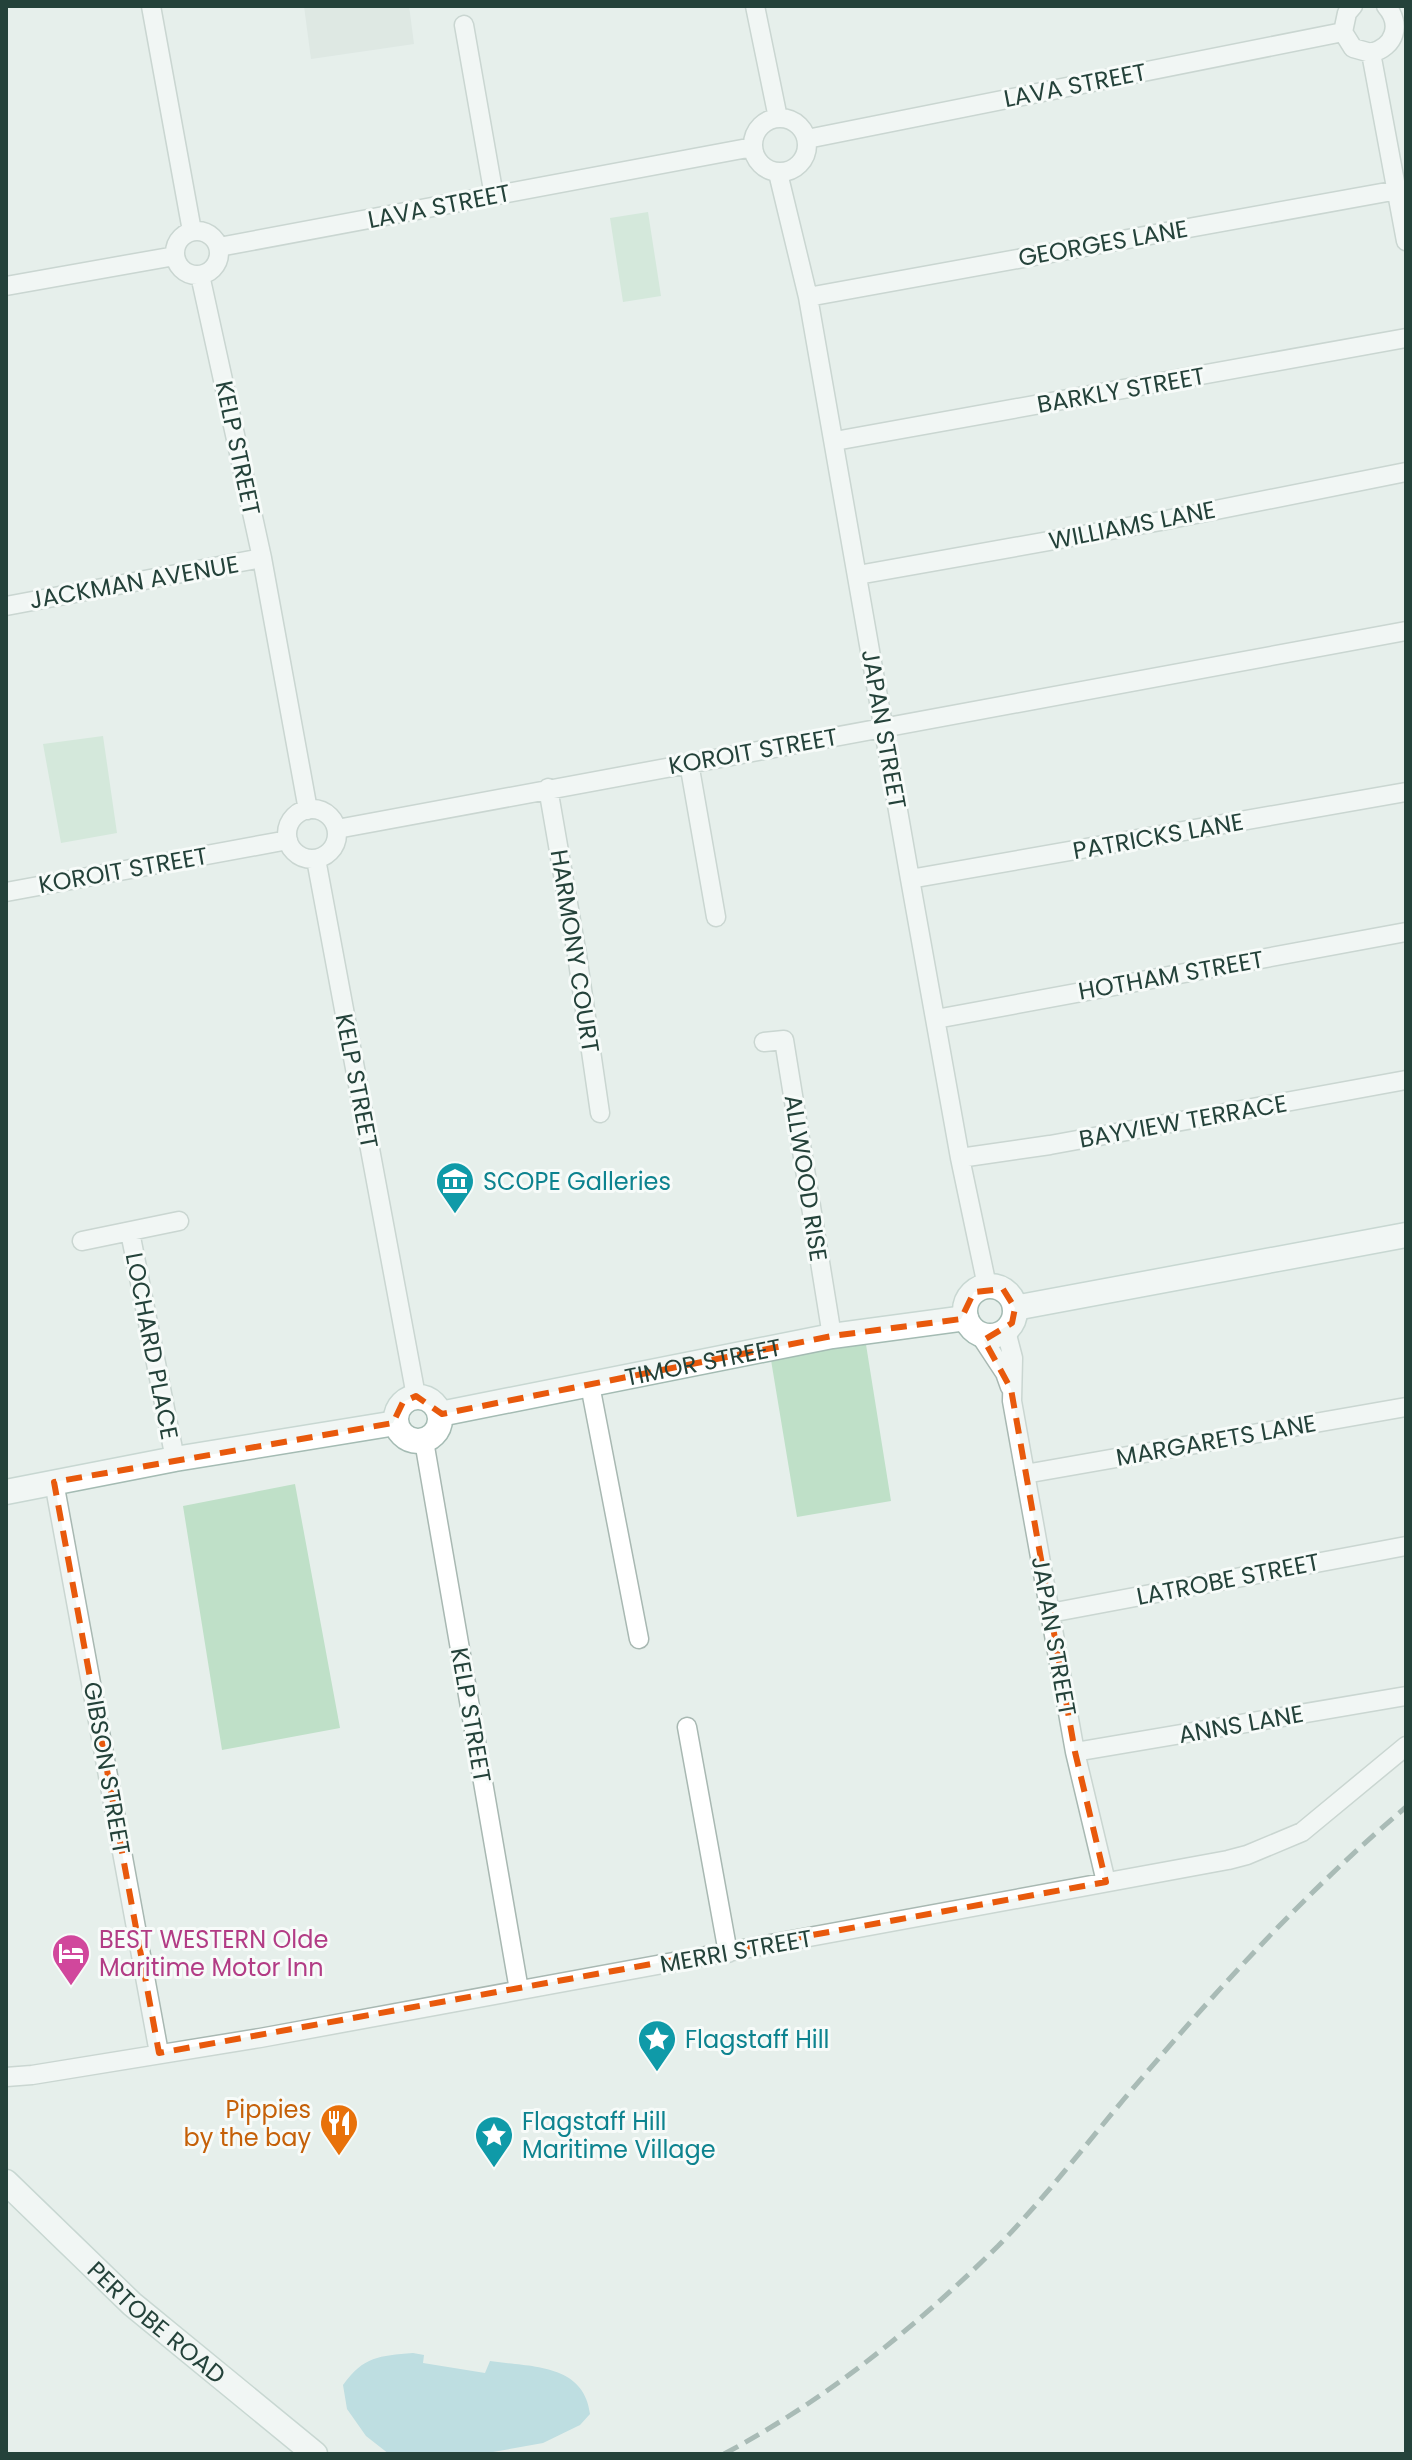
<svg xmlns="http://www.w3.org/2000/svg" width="1412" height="2460" font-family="Poppins,sans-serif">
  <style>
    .built { fill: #d4dfda }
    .green { fill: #bfe0c8 }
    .water { fill: #8ec9d4 }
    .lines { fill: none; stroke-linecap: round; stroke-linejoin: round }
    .street-casing { stroke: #a8b8b2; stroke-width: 21 }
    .secondary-casing { stroke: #a4bbb3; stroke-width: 27 }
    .street { stroke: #fff; stroke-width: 18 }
    .secondary { stroke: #fff; stroke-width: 24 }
    .rail { stroke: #5f7d75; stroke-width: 5; stroke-dasharray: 16 8; stroke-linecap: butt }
    .marked { fill: none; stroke: #e8590c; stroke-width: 6; stroke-dasharray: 16 10; stroke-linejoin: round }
    .labels { text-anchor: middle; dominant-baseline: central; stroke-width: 6; stroke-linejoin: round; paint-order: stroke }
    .street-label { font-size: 24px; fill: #24423a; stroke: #f7fbf9 }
    .culture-label { font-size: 24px; fill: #0d838f; stroke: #f7fbf9; text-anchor: start }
    .hotel-label { font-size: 24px; fill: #b23c85; stroke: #f7fbf9; text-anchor: start }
    .food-label { font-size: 24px; fill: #c56008; stroke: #f7fbf9; text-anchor: end }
  </style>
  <rect width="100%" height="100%" fill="#e6efeb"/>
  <path class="built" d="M304 6H409L414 44 311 59Z"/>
  <path class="green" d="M648 212 661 296 623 302 610 218Z
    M103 736 117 833 61 843 43 744Z
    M864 1332 891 1501 797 1517 769 1348Z
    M295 1484 340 1728 222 1750 183 1506Z"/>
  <path class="water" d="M413 2353 424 2355 423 2363 485 2373 490 2361C530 2367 584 2363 590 2414L580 2425 543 2443 482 2454H389L366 2436 347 2409 343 2385C364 2356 379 2356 413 2353Z"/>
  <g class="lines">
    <g class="street-casing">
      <path id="street" d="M151 6 192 231
        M755 6 778 118
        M1353 6 1347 13 1343 32 1353 48 1371 53C1395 47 1402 24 1386 6
        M464 25 494 196
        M1371 53 1406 241
        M753 145a27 27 0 1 1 54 0a27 27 0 1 1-54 0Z
        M807 139 1343 32
        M778 173 808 297 910 879 960 1158 987 1286
        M175 253a22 22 0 1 1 44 0a22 22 0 1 1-44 0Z
        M219 247 753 147
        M200 275 262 558 308 810
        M6 286 175 256
        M808 297 1398 190
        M835 441 1406 338
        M858 575 1161 521 1406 472
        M6 606 262 558
        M689 763 716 917
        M548 788 577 955 600 1113
        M287 834a25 25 0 1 1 50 0a25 25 0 1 1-50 0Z
        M337 829 1406 631
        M316 859 416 1396
        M910 879 1406 792
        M6 892 288 840
        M936 1019 1406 932
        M764 1042 784 1040 832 1336
        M960 1158 1050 1145 1406 1080
        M130 1232 175 1459
        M82 1241 179 1221
        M1006 1331 1013 1358 1012 1401 1075 1752 1106 1882
        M980 1335 1005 1373 1010 1387
        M590 1385 639 1639
        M424 1441 519 1990
        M1025 1474 1406 1407
        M54 1482 159 2053
        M1050 1613 1406 1546
        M687 1727 728 1953
        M1075 1752 1406 1696
        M6 2077 32 2075 260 2038 1228 1860 1247 1855 1302 1832 1406 1746"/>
    </g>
    <g class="secondary-casing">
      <g id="secondary">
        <circle cx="990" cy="1311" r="25"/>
        <path d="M1015 1308 1406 1235"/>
        <circle cx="418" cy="1419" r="22"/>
        <path id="s1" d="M440 1414 832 1336 966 1318"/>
        <path d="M6 1492 175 1459 396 1423"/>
        <path id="s2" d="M6 2182 132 2304 315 2454"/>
      </g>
    </g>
    <use href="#street" class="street"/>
    <use href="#secondary" class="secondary"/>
    <path class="rail" d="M724 2454C827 2399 915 2328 998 2246 1043 2200 1083 2148 1124 2099 1212 1995 1302 1895 1406 1807"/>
  </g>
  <path d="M0 0H1412V2460H0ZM1003 1289 1015 1308 1012 1323 984 1340 1011 1389 1075 1752 1106 1882 159 2053 54 1482 393 1423 403 1402 416 1396 442 1414 832 1336 961 1319 974 1292Z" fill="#e6efeb" fill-opacity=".55" fill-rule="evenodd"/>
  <path class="marked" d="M1003 1289 1015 1308 1012 1323 984 1340 1011 1389 1075 1752 1106 1882 159 2053 54 1482 393 1423 403 1402 416 1396 442 1414 832 1336 961 1319 974 1292Z"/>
  <defs>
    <g id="museum-pin" transform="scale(2)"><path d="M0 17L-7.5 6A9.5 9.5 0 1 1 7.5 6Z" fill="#0f9aa8" stroke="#f7fbf9"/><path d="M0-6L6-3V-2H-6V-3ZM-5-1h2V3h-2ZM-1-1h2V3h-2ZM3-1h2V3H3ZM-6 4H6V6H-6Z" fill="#fff"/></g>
    <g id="hotel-pin" transform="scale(2)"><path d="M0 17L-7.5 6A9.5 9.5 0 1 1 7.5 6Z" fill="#d1479c" stroke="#f7fbf9"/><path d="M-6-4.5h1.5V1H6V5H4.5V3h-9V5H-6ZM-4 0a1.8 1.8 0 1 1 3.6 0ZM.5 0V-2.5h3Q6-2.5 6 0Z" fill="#fff"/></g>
    <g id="sight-pin" transform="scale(2)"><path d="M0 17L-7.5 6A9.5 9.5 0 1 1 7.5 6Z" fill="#0f9aa8" stroke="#f7fbf9"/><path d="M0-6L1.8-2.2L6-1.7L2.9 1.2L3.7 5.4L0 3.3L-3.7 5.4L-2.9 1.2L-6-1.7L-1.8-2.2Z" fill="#fff"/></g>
    <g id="restaurant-pin" transform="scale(2)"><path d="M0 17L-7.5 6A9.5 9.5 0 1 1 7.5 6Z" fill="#e8710a" stroke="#f7fbf9"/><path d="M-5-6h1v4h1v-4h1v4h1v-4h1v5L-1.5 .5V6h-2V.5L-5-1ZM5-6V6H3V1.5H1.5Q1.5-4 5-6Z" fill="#fff"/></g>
  </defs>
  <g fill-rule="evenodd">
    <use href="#museum-pin" x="455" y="1181"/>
    <use href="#hotel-pin" x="71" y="1953"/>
    <use href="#sight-pin" x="657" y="2039"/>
    <use href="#restaurant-pin" x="339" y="2123"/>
    <use href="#sight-pin" x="494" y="2135"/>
  </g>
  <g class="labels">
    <g class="street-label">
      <text transform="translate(1075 85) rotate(-11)">LAVA STREET</text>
      <text transform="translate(439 206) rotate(-11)">LAVA STREET</text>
      <text transform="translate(1103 243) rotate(-10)">GEORGES LANE</text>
      <text transform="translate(1121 390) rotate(-10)">BARKLY STREET</text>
      <text transform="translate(238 448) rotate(78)">KELP STREET</text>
      <text transform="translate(1132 525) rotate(-11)">WILLIAMS LANE</text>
      <text transform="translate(134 582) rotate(-10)">JACKMAN AVENUE</text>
      <text transform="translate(884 729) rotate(80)">JAPAN STREET</text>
      <text transform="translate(753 751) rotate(-10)">KOROIT STREET</text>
      <text transform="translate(1158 836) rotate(-10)">PATRICKS LANE</text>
      <text transform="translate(123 870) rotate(-10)">KOROIT STREET</text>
      <text transform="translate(575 951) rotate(81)">HARMONY COURT</text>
      <text transform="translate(1171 975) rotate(-10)">HOTHAM STREET</text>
      <text transform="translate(357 1081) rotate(79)">KELP STREET</text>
      <text transform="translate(1183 1121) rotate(-10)">BAYVIEW TERRACE</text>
      <text transform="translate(806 1178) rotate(81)">ALLWOOD RISE</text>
      <text transform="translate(152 1346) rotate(79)">LOCHARD PLACE</text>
      <text stroke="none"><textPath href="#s1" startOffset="268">TIMOR STREET</textPath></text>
      <text transform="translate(1216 1440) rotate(-10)">MARGARETS LANE</text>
      <text transform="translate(1228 1579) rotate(-11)">LATROBE STREET</text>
      <text transform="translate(1054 1636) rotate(80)">JAPAN STREET</text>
      <text transform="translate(471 1715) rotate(80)">KELP STREET</text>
      <text transform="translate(1241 1724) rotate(-10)">ANNS LANE</text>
      <text transform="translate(107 1768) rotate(80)">GIBSON STREET</text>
      <text transform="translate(736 1951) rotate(-10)">MERRI STREET</text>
      <text stroke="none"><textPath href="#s2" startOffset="206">PERTOBE ROAD</textPath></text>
    </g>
    <g class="culture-label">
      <text x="483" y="1181">SCOPE Galleries</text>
      <text x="685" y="2039">Flagstaff Hill</text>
      <text x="522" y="2121">Flagstaff Hill<tspan x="522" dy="28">Maritime Village</tspan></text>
    </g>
    <g class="hotel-label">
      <text x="99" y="1939">BEST WESTERN Olde<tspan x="99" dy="28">Maritime Motor Inn</tspan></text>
    </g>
    <g class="food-label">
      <text x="311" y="2109">Pippies<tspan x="311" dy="28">by the bay</tspan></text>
    </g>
  </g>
  <rect width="1412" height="2460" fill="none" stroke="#24423a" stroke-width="16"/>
</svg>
